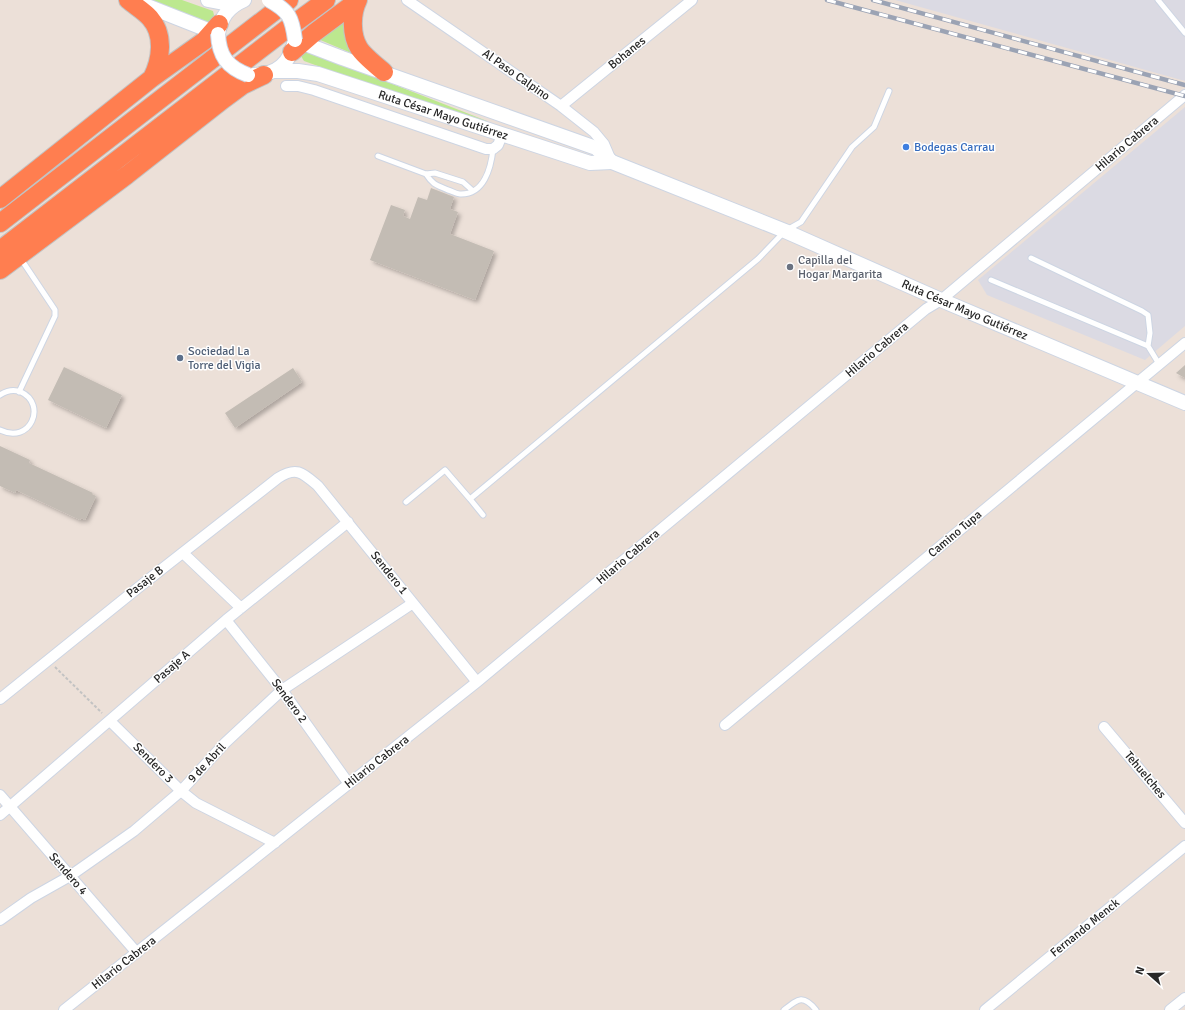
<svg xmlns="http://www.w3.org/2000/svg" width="1185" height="1010" font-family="Signika,sans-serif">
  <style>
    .industrial { fill: #dbdae3 }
    .green { fill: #bce88f }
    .building { fill: #c3bcb4; filter: url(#shadow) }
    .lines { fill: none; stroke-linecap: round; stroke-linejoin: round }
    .lane-casing { stroke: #cdd5e3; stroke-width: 7 }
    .street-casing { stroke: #cdd5e3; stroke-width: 12 }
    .secondary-casing { stroke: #cdd5e3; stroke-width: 16 }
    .highway-casing { stroke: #c3c3c3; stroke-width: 20 }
    .path { stroke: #c3c3c3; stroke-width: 2; stroke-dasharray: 3 2; stroke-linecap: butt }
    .lane { stroke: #fff; stroke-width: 5 }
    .street { stroke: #fff; stroke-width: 10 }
    .secondary { stroke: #fff; stroke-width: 14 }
    .highway { stroke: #ff7e50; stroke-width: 18 }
    .rail-casing { stroke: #9ba3b4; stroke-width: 4.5 }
    .rail { stroke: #fff; stroke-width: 3; stroke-dasharray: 9; stroke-linecap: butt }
    .secondary-bridge-casing { stroke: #cdd5e3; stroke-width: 16; stroke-linecap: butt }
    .secondary-bridge { stroke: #fff; stroke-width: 14 }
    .shop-dot { fill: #3f7fe0; stroke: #fff; stroke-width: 1.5 }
    .worship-dot { fill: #6b7280; stroke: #fff; stroke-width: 1.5 }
    .service-dot { fill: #5c6f8a; stroke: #fff; stroke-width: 1.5 }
    .labels { text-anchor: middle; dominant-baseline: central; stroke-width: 3; stroke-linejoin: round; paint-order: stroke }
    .street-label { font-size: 12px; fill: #282828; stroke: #fff }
    .shop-label { font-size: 12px; fill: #366cbe; stroke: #fff; text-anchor: start }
    .worship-label { font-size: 12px; fill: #5b616d; stroke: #fff; text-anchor: start }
    .service-label { font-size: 12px; fill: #4e5e75; stroke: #fff; text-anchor: start }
  </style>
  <defs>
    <filter id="shadow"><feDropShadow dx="3" dy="3" stdDeviation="2" flood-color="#0004"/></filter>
  </defs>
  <rect width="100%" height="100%" fill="#ece0d8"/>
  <path class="industrial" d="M895 0H1185V81Z
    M1185 107V326L1145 360 987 295 978 280Z"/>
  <path class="green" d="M152 0H182L213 11 214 15 209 26Z
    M343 15 352 48 351 53 318 39Z
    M306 50 487 121 486 124 410 99 304 61 301 56 303 51Z"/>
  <path class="building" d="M431 188 454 197 450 209 458 212 450 234 494 251 475 300 370 260 391 205 405 210 403 216 410 219 418 197 427 200Z
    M1185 365V378L1176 373Z
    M64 367 122 395 106 428 48 400Z
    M293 368 302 382 235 428 225 413Z
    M0 446 30 460 29 463 93 493 92 494 96 496 85 520 81 518 80 520 16 490 15 493 0 486Z"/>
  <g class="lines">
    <g class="lane-casing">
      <path id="lane" d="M1158 0 1185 33
        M378 156 426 174 435 173 463 182 473 191
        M426 174C433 185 437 185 448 190 452 191 456 194 460 194 484 195 491 168 493 149
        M1031 258 1142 311 1148 315 1150 333 1148 346 1159 364
        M991 280 1148 346
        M19 392 55 316V310L21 259
        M0 395C6 391 14 389 21 392 47 404 31 445 0 430
        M406 502 445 470 470 499
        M483 515 470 499 758 259 785 231 801 222 852 147 874 127 889 91
        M784 1010C798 999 803 994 816 1010"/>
    </g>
    <g class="street-casing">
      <path id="street" d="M407 0 561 106 594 132 604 144 610 158
        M286 86H298L314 90 486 149H493L498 145 502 135
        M561 106 692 0
        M183 553 241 608
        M226 620 282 690 349 784
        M0 699 139 587 278 478C297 466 303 473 318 486L477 682
        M110 721 181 791 196 803 275 843
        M725 725 1185 343
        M1104 727 1185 823
        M0 795 137 953
        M0 815 226 620 348 522
        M0 920 31 898 70 876 134 831 181 791 225 743 282 690 413 603
        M64 1010 477 682 926 309 941 300 1185 95
        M985 1010 1185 846
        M1170 1010 1185 998"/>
    </g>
    <g class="secondary-casing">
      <g id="secondary">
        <path d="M208 0 234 5"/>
        <path d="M137 2 218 34C221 17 228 7 244 0"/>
        <path id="s1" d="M275 71H298L318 74 590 163 612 162"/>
        <path id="s2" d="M253 75C278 75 290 63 295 40L342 58 596 148 612 162 785 231 941 300 1185 403"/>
      </g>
    </g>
    <g class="highway-casing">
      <path id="highway" d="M358 0C351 14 351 35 359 48 364 56 377 66 384 72
        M292 52 314 33 357 1
        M152 78 204 41 219 24
        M0 199 152 78C161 60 165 35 150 18 144 11 135 6 128 0
        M0 223 289 0
        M0 250 288 28 326 0
        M0 270 127 175 224 99 243 85 264 75"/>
    </g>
    <path class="path" d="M55 667 102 713"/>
    <use href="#lane" class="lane"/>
    <use href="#street" class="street"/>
    <use href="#secondary" class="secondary"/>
    <use href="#highway" class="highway"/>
    <g class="rail-casing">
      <path id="rail" d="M827 0 1185 96
        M873 0 1185 85"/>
    </g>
    <use href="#rail" class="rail"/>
    <g class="secondary-bridge-casing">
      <path id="secondary-bridge" d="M269 0C289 11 292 17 295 40
        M218 34C219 56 227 67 248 75"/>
    </g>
    <use href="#secondary-bridge" class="secondary-bridge"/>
  </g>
  <circle class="shop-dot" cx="906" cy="147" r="4"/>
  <circle class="worship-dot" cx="790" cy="267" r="4"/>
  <circle class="service-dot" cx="180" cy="358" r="4"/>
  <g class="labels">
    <g class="street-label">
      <text transform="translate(627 53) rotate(-39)">Bohanes</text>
      <text transform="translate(516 75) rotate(35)">Al Paso Calpino</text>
      <text stroke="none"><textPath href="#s1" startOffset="175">Ruta César Mayo Gutiérrez</textPath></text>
      <text transform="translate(1127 144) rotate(-40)">Hilario Cabrera</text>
      <text stroke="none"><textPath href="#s2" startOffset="784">Ruta César Mayo Gutiérrez</textPath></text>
      <text transform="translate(877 350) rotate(-40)">Hilario Cabrera</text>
      <text transform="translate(955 534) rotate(-40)">Camino Tupa</text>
      <text transform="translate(628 557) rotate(-40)">Hilario Cabrera</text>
      <text transform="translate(389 573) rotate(51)">Sendero 1</text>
      <text transform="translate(145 582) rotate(-38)">Pasaje B</text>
      <text transform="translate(172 667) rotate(-41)">Pasaje A</text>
      <text transform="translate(289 701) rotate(54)">Sendero 2</text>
      <text transform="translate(377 762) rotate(-38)">Hilario Cabrera</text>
      <text transform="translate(153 763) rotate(45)">Sendero 3</text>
      <text transform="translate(207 763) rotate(-47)">9 de Abril</text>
      <text transform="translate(1145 775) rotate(50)">Tehuelches</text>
      <text transform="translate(68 874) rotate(49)">Sendero 4</text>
      <text transform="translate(1085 928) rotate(-39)">Fernando Menck</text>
      <text transform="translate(124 963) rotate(-38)">Hilario Cabrera</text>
    </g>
    <g class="shop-label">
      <text x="914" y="147">Bodegas Carrau</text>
    </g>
    <g class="worship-label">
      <text x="798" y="260">Capilla del<tspan x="798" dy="14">Hogar Margarita</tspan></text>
    </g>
    <g class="service-label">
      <text x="188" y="351">Sociedad La<tspan x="188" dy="14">Torre del Vigia</tspan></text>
    </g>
  </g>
  <g transform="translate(1149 974) rotate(290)" stroke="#ffffff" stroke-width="3" paint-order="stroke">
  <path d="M0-3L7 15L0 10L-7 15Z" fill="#282828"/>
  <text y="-6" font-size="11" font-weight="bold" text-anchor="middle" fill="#282828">N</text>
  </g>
</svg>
